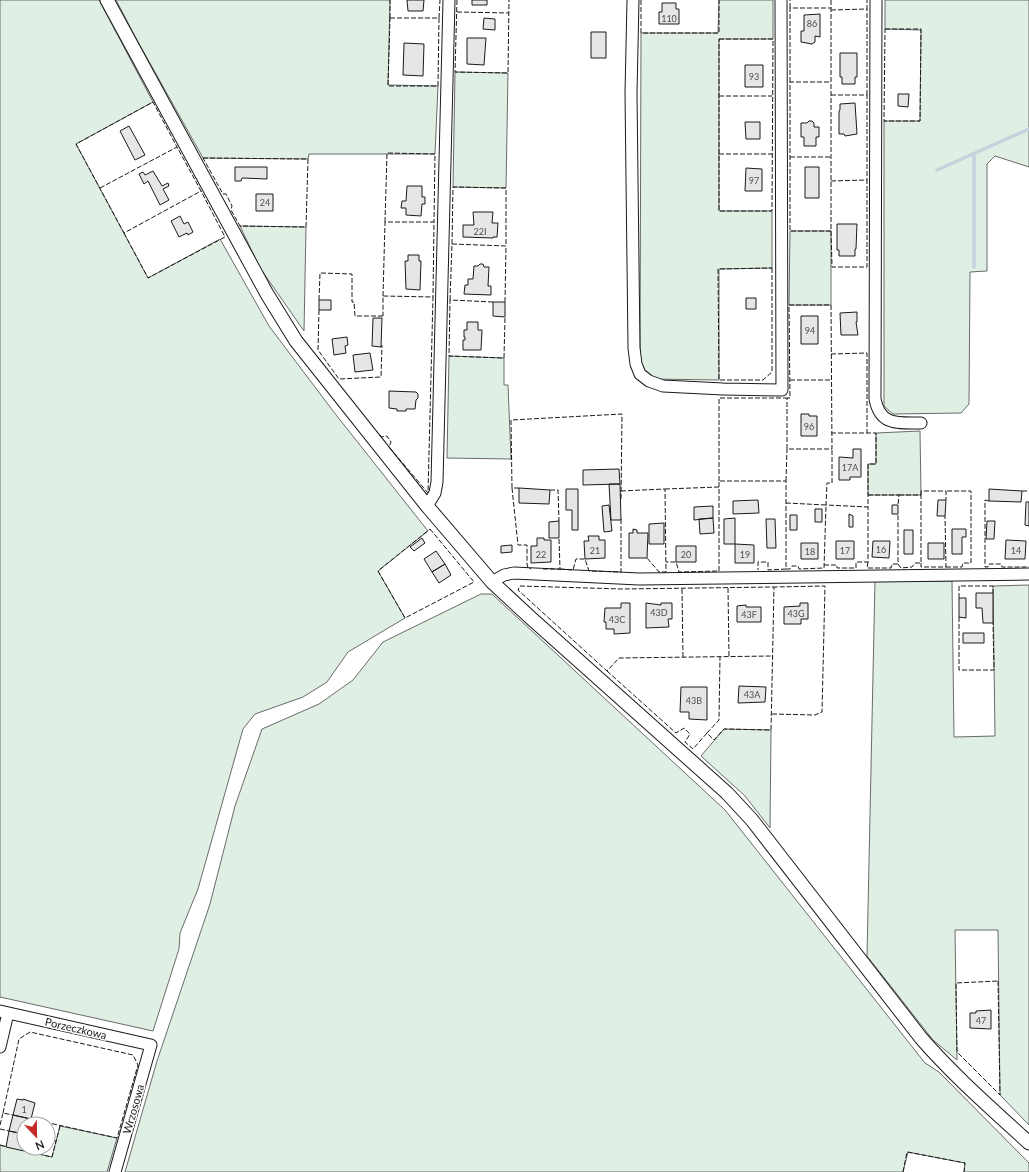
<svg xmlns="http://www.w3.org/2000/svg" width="1029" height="1172" font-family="Lato,sans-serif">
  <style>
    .green { fill: #e0efe3; stroke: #6a6a6a }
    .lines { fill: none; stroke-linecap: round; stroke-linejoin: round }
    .stream { stroke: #c6d2dc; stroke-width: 3.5 }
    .building { fill: #e6e6e6; stroke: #1a1a1a }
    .minor-casing { stroke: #1a1a1a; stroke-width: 13 }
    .tertiary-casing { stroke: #1a1a1a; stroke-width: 15 }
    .minor { stroke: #fff; stroke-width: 11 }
    .tertiary { stroke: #fff; stroke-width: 13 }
    .fence { stroke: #1a1a1a; stroke-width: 1; stroke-dasharray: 5 2; stroke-linecap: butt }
    .labels { text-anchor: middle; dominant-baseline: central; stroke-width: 3; stroke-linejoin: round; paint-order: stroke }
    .number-label { font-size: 9px; fill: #4d4d4d }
    .street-label { font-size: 11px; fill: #1a1a1a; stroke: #fff }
  </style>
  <rect width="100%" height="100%" fill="#fff"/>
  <path class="green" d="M0 0H99L153 102 76 144 148 278 220 239 269 326 333 411 428 531 378 571 405 618 348 652 327 682 303 697 255 714 243 729 198 889 180 933 179 949 153 1031 0 997Z
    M116 0H390L388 85 438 86 435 154H309L308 159 203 158 137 40Z
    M719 0H773V39H719V211H772V268L719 269V380L651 379 640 365 641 33H718Z
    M885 0H1029V167L995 156 987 164V271L970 272 969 404 961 413 893 414 884 406V121H920L921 30 885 29Z
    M455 72 508 73 506 188 453 187Z
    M240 226 306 227 304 331 260 268Z
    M790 231H831V305H789Z
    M449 356 504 358V385H508L511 459 447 458Z
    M920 431 921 495H868V464H876V433Z
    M875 581H952L954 737 995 736 993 586 1029 585V1125L1000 1095 998 930H955L957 1060 933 1040 867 956Z
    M481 594H492L725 810 925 1063 939 1072 1029 1163V1172H964L965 1163 908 1152 903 1172H125L157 1061 210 904 235 806 262 729 319 704 353 680 383 642Z
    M724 729 771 730 770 828 745 796 701 756Z
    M60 1126 117 1138 107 1172H0V1145L52 1157Z"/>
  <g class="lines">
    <path class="stream" d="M937 170 1029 129
      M974 267V154"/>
  </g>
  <path class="building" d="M407 0H424L423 11H408Z
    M472 0H487V5H472Z
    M662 3H676V9H679V24H659V12H662Z
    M820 14V37L815 36V42L812 44 801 42V31H804V15Z
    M484 18 495 19V30L483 29Z
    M591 32H606V58H591Z
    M467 38H486L484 65 467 64Z
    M404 43 424 44 423 76 403 75Z
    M840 53H857V77H855V84H842V77H840Z
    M745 65H763V87H745Z
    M898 94H909L908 107 898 106Z
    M855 103 857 134 845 136 844 134H839V111L840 110V104Z
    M809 121H812L814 123V127H819V137H816V146H804V137H801V123H807Z
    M745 122H760V139H746Z
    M129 126 145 155 135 160 120 131Z
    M235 167H267V179L242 178 241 181H235Z
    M805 167H819V198H805Z
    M746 168 762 169V191H745Z
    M153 171 162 186 168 183 169 186 163 189 169 200 160 205 148 181 144 184 139 174 143 172 145 175Z
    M407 186H422V197H425V204H422L421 216 406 215V208H401L402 201H406Z
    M256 194H273V211H256Z
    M473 212H493L492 223H498L497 237H493V238L463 237V225H474Z
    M180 216 184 224 188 222 193 232 188 235 187 233 179 237 171 221Z
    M837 224H857L856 249H855V256H839V250H837Z
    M408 255H419V261H421L420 290 406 289 405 261H408Z
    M480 264H483L484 267H489L488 286H491V295L464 294 465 285H468V279H473L474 266H478Z
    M746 298H756V309H746Z
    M319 300H331V310H319Z
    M493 302H505V317L493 316Z
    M857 312V322H856L858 335H841L840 313Z
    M801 316H818V344H801Z
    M373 318H382L381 347 372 346Z
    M467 322H478V330H482L481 350H463V340H465V337H464V330H467Z
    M347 337 348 345 345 346 346 353 334 355 332 339Z
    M370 353 373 370 355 372 353 355Z
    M389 391 416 392 418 394V398L416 400 415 409H406V411H397V409L389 408Z
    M801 414H809V416H817V436H801Z
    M853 449H861V477H850V480H839V457L853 458Z
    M619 469 620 484 583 485V470Z
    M609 484H620L621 520H611Z
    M519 488 550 490 549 504 519 503Z
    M566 489H578V530H572V510H566Z
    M989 489 1022 491 1021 502 989 501Z
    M758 500 759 513 733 514V501Z
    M938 500H946L945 516H937Z
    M1026 502H1029V526L1025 525Z
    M609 505 612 531 604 532 602 506Z
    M892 505H898V514H892Z
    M713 506V518L694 520V507Z
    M815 509H822V522H815Z
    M849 514 853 516V527H849Z
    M790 515H797V530H790Z
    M713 518 714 533 700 534 699 519Z
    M735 518V544H724V519Z
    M766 519H775L776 548H767Z
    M559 521V538H549V522Z
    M987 521H995L994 539H986Z
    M664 523V544H649V524Z
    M633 529 637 530V533H648L647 558H629V533H633Z
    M952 529H966V537H962V554H952Z
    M904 530H913V554H904Z
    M588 536H599V540H605V558L585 559 584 541H589Z
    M422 538 425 543 414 551 410 547Z
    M537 538H544V540H551V562L531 563V546H537Z
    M1006 540 1026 541 1025 559H1005Z
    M836 541H854V559H836Z
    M873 541H890L889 558 872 557Z
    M801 543H818V559H801Z
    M928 543H944V559H928Z
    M735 544 754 545V563H735Z
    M512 545V552L501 553V546Z
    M676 546H696V562H676Z
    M436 551 445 564 432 572 424 559Z
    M445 564 451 575 439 583 432 572Z
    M976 593H993V623H983L982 608H976Z
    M959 598H966V618L959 617Z
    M621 603H630V633L614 634V629H606V622H604L605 608H621Z
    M646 603 661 605V603H672V619H668L669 627 646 628Z
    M800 603H808V619H801V624H784V607L800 606Z
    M746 605V607H761V622H737V606Z
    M963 633H984V643H963Z
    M739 686 766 687 765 702 738 703Z
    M681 687H707V720L689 719V712H680Z
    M991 1010V1029L970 1028V1013H976V1011Z
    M17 1099 23 1100V1099L35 1103 31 1119 13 1115Z
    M13 1115 31 1119 30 1124H24V1134L9 1131Z
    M9 1131 24 1134V1151L6 1147Z"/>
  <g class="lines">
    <g class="minor-casing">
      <path id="minor" d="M633 0 631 93 634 348 636 364 640 374 649 381 663 386 723 389 782 390 781 0
        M876 0 875 399C880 426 898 423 921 423
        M427 506 435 493 437 482 449 0
        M492 582 504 575 514 573 639 579 1029 574
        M0 1011 151 1045 115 1172
        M0 1047 8 1013"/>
    </g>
    <g class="tertiary-casing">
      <path id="tertiary" d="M107 0 267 294 296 341 427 506 492 582 532 619 727 793 752 820 921 1038C954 1076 992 1109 1029 1143"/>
    </g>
    <use href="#minor" class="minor"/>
    <use href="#tertiary" class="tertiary"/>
    <path class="fence" d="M457 0 455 72 508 73 509 0
      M641 0V33H719V0
      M831 0V231H790V82H831
      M790 8V0
      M831 10 867 9V0
      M457 12 509 13
      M390 18H439L438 86H388Z
      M390 18V0
      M439 18 440 0
      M885 29H921L920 121H884Z
      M719 39H773L772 211H719Z
      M790 82V8H831
      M831 95H867V180
      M867 95V9
      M719 96H772
      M719 154H772
      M790 157H831
      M203 158 308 159 306 227 240 226 231 210 232 206 226 194H223Z
      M100 188 177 147 201 191 124 233 76 144 153 102 177 147
      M385 222 387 153 435 154 434 222
      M831 231 832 267H867V180L831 181
      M124 233 148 278 225 237 201 191
      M452 244 453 187 506 188V246
      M772 268V372L763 380H719L718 269Z
      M383 296 385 222H434L433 297
      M319 300 320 273 352 274V302H354L355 316H383V317
      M450 300 452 244 506 246 505 302
      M493 302 450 300 449 356 504 358 505 317
      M789 305H831L832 449H787V398H790Z
      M319 310 318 350 339 379 381 377 382 345
      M831 354 867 353V433
      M790 380H831
      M831 433H876V464H868V507L826 505 827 483H832V449
      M380 435 381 437 387 436 391 442 389 447 428 493 433 297 383 296V316
      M719 481V398H787
      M786 481 787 449
      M719 487V481H786V569L768 570V562H758V570
      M512 488 511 420 622 414 621 500
      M519 488H512L518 545H527V564L528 568 531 569
      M665 489 719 487V571L679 572 676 562H666
      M550 490H558L559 521
      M621 491 665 489 666 572H659L647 558
      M1022 491H1029
      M868 495H899L898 505
      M921 495V491H946V500
      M989 501 985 500V567H988L989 564H1001L1002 567H1029
      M430 529 474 582 405 618 378 571Z
      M868 562 867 568H891L892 564H898V514
      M921 563V567H946L945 516
      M898 564 901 568 912 567 915 563H921V495H899
      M824 565H837V568H856V562H868V507
      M946 567H962L963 563H971V491H946
      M543 569H560L559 538
      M560 569 573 570 576 559H585L589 571 621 572V518
      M786 569H790L792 566H798L799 569 824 568 826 505 786 503
      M728 588 729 657
      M682 589 683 657
      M959 598V586H993V593
      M959 617V670H994L993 623
      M607 671 676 733 684 728 690 734 685 742 693 749 707 733 714 740 724 729 771 730 774 587 622 589 520 586 518 590 607 671 619 658 773 656
      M772 714 815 715 822 712 825 586 774 587
      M707 733 719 720 720 657
      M998 981 1000 1095 957 1052 956 983Z
      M3 1113 19 1039 30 1032 133 1055 138 1065 117 1138 31 1119
      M0 1125 3 1113 13 1115
      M0 1129 9 1131
      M48 1139 56 1141
      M0 1145 6 1147
      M24 1151 52 1157 60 1126
      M903 1172 907 1152 965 1163 964 1172"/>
  </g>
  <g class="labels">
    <g class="number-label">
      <text x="669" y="18">110</text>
      <text x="812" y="23">86</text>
      <text x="754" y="76">93</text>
      <text x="754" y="180">97</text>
      <text x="265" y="202">24</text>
      <text x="480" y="231">22I</text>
      <text x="810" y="330">94</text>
      <text x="809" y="426">96</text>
      <text x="850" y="467">17A</text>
      <text x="881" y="549">16</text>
      <text x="595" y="550">21</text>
      <text x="845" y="550">17</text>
      <text x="1016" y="550">14</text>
      <text x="810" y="551">18</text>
      <text x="541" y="554">22</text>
      <text x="686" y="554">20</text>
      <text x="745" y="554">19</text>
      <text x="659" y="612">43D</text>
      <text x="796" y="613">43G</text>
      <text x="749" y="614">43F</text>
      <text x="617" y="619">43C</text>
      <text x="752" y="694">43A</text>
      <text x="694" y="700">43B</text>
      <text x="981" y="1020">47</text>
      <text x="24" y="1109">1</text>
    </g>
    <g class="street-label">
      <text transform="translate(76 1028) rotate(13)">Porzeczkowa</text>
      <text transform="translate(133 1109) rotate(-74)">Wrzosowa</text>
    </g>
  </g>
  <g transform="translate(36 1136) rotate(158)"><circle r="19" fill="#ffffff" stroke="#a3a3a3"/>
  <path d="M0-3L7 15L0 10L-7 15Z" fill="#c62828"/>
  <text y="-6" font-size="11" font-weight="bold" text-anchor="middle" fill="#1a1a1a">N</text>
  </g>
</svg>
